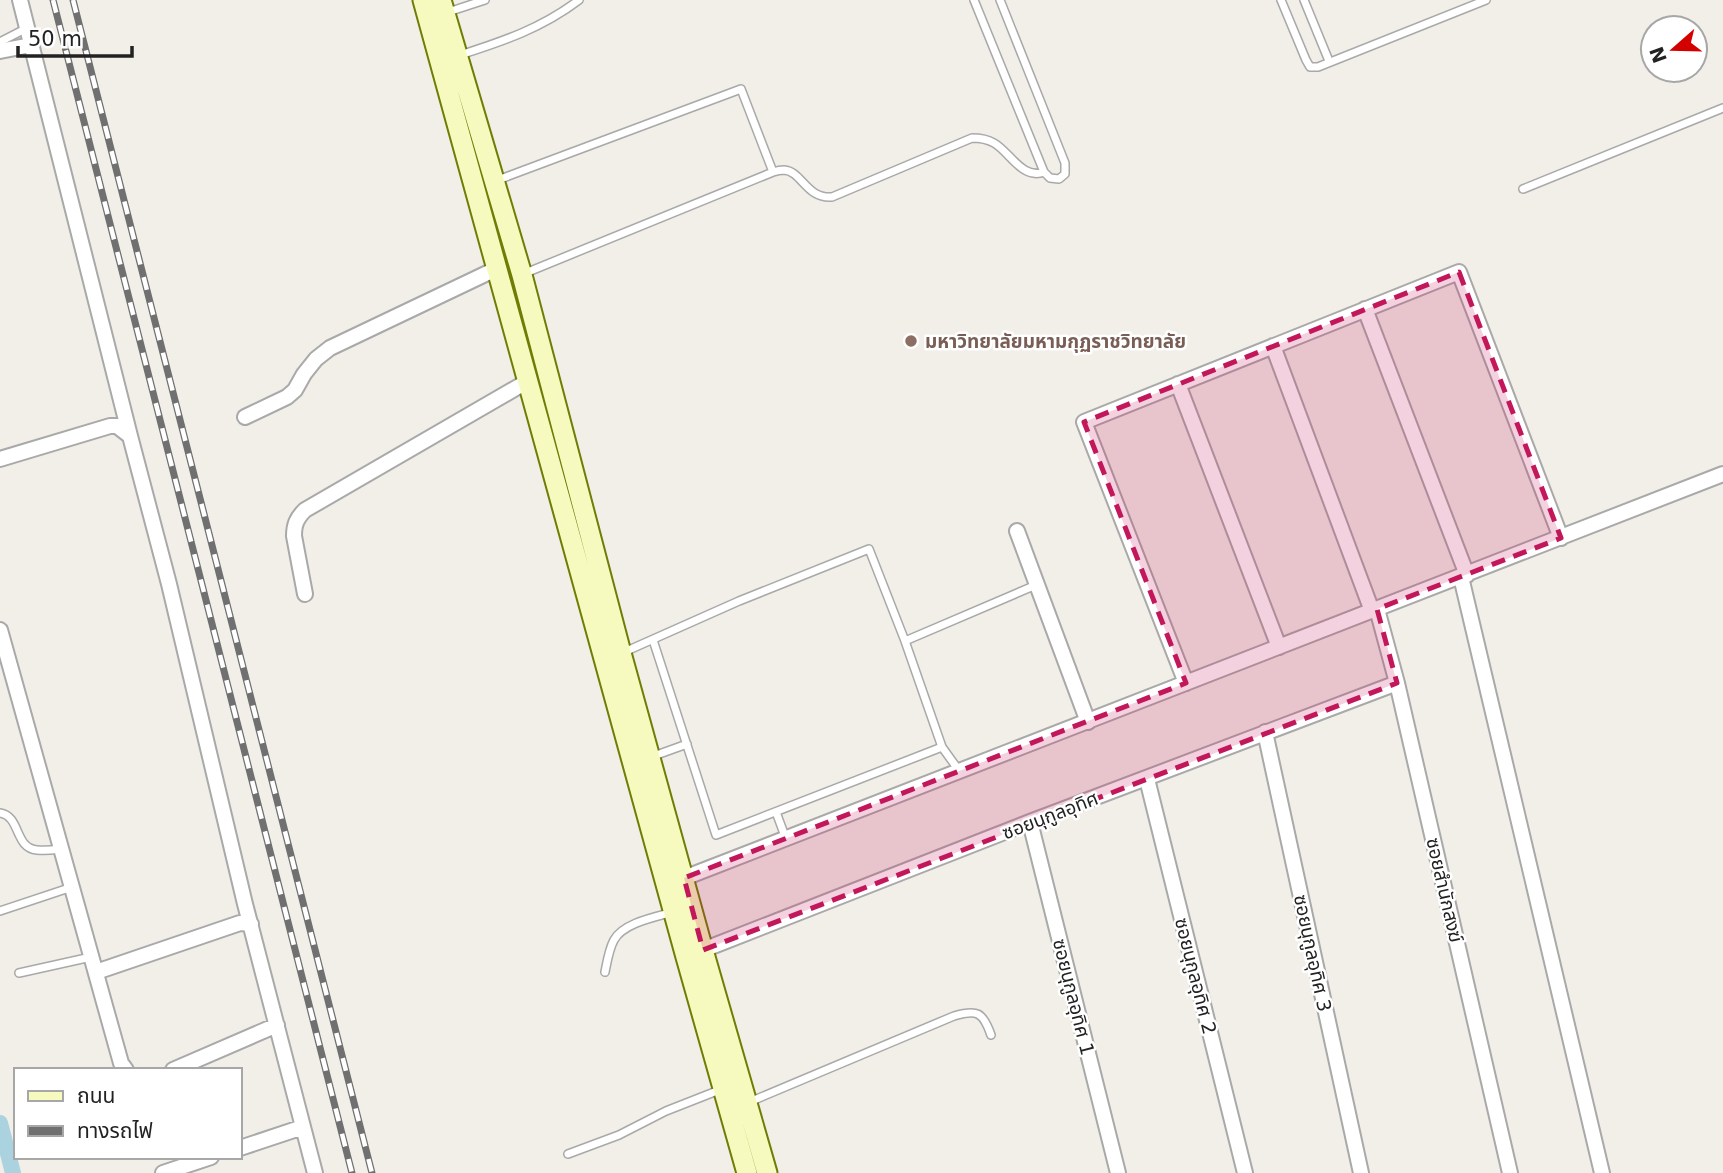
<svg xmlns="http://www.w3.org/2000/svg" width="1723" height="1173" font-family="'DejaVu Sans','Noto Sans Thai',sans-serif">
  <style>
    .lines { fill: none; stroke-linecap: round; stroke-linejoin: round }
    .canal { stroke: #aad3df; stroke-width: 16 }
    .service-casing { stroke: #a9a9a9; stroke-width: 10 }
    .minor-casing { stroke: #a9a9a9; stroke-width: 18 }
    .secondary-casing { stroke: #707d05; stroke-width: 23 }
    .service { stroke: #fff; stroke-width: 7 }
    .minor { stroke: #fff; stroke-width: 14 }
    .secondary { stroke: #f7fabf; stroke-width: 19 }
    .rail-casing { stroke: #707070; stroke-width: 7 }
    .rail { stroke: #fff; stroke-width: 4.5; stroke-dasharray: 13; stroke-linecap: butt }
    .marked { fill: #c2185b; fill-opacity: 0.2; stroke: #c2185b; stroke-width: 5; stroke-dasharray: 14 9; stroke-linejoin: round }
    .education-dot { fill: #8d6e63; stroke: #fff; stroke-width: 2.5 }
    .labels { text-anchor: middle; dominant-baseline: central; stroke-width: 5; stroke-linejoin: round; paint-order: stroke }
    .education-label { font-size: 19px; font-weight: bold; fill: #785e54; stroke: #fff; text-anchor: start }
    .street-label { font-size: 19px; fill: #222; stroke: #fff }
  </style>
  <rect width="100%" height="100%" fill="#f2efe9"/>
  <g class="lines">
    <path class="canal" d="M0 1123 13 1173"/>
    <g class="service-casing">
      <path id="service" d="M974 0 1044 172 1050 178 1059 179 1065 174V163L1000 0
        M1281 0 1306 60 1310 67H1318L1486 0
        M1304 0 1329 61
        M445 13 485 0
        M0 42 27 28
        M460 55C504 41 542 28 579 0
        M773 172C776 171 780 170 784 170 802 171 806 199 832 197L972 138C980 138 987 139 994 143 1010 152 1022 180 1044 172
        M495 181 741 89 773 172 523 274
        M1523 189 1723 108
        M653 640 716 835 942 747
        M905 641 1036 585
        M622 653 739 601 869 549 905 641 942 747 960 772
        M651 757 687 744
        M776 812 786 839
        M0 813C21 816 14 848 37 850 45 851 53 850 60 849
        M0 911 72 887
        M605 972C607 962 609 949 614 940 623 923 655 917 673 912
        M19 973 91 957
        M747 1103 954 1016C977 1009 983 1012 991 1035
        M568 1154 619 1135 666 1111 722 1089"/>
    </g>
    <g class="minor-casing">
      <path id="minor" d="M20 0 130 436 169 584 245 904 315 1173
        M0 51 31 45
        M1365 309 1467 575
        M1273 346 1372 611
        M1178 384 1279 647
        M245 417 287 397 295 390 304 374 316 359 330 348 498 268
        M0 459 110 426H117L130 436
        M1017 531 1088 722
        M1461 577 1602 1173
        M305 594 294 536C294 524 297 518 305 510L528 381
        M1377 609 1397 683 1510 1173
        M0 630 121 1063 126 1070
        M1186 683 1084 422 1459 272 1561 538
        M1265 732 1361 1173
        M1147 779 1245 1173
        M1030 822 1118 1173
        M684 878 1723 474
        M703 950 1030 822 1397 683
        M96 972 240 923 251 924
        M173 1070 277 1025
        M240 1148 303 1127
        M163 1173 211 1157"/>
    </g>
    <g class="secondary-casing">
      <path id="secondary" d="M423 0 686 957 747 1173
        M441 0 522 275 621 653 703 950 767 1173"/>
    </g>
    <use href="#service" class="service"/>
    <use href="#minor" class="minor"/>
    <use href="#secondary" class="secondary"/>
    <g class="rail-casing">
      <path id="rail" d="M53 0 352 1173
        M73 0 372 1173"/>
    </g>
    <use href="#rail" class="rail"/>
  </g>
  <path class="marked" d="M1459 272 1561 538 1377 609 1397 683 703 950 684 878 1186 683 1084 422Z"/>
  <circle class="education-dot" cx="911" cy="341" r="7"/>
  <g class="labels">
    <g class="education-label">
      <text x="925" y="341">มหาวิทยาลัยมหามกุฏราชวิทยาลัย</text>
    </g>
    <g class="street-label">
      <text transform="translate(1050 815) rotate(-21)">ซอยนุกูลอุทิศ</text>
      <text transform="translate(1445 890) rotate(77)">ซอยสำนักสงฆ์</text>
      <text transform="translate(1313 953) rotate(78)">ซอยนุกูลอุทิศ 3</text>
      <text transform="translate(1196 976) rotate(76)">ซอยนุกูลอุทิศ 2</text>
      <text transform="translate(1074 997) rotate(76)">ซอยนุกูลอุทิศ 1</text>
    </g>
  </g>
  <rect x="14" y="1068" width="228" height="91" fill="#ffffff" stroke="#a7a7a7" stroke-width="2"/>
  <rect x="28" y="1091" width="35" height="10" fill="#f7fabf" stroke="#a7a7a7" stroke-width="2"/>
  <text x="77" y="1103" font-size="21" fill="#222222">ถนน</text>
  <rect x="28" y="1126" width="35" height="10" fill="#707070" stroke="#a7a7a7" stroke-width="2"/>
  <text x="77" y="1138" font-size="21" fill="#222222">ทางรถไฟ</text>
  <g transform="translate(1674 49) rotate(250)"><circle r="33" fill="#ffffff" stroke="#a7a7a7" stroke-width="2"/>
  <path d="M0-5L12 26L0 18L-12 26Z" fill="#d40000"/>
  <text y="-10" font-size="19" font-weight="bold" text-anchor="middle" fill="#222222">N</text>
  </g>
  <path d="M18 46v10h114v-10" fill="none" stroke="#222222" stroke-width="3.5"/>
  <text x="28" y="46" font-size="21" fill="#222222" stroke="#ffffff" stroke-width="5" paint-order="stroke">50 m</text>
</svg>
